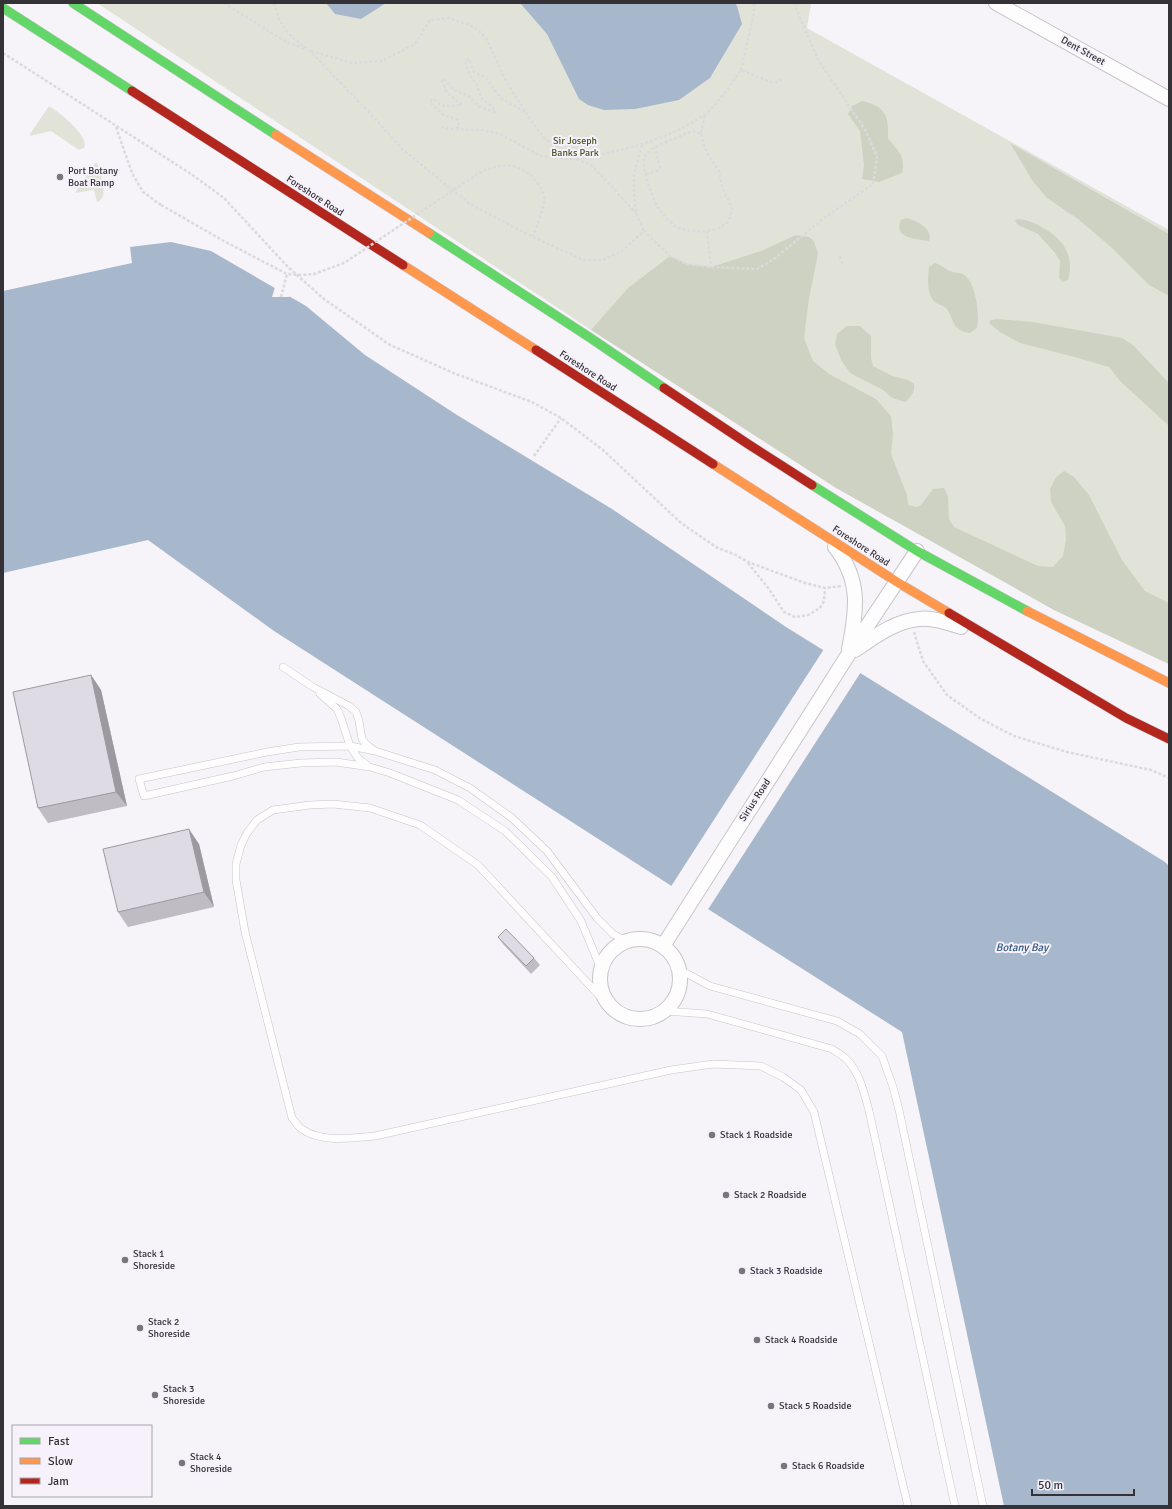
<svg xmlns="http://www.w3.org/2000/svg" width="1172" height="1509" font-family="Signika,sans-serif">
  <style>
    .green { fill: #e1e3d9 }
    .forest { fill: #ced2c3 }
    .water { fill: #a8b8cc }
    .pier { fill: #f6f3f9 }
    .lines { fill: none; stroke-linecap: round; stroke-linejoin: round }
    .lane-casing { stroke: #c7c5c9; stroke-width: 8 }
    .street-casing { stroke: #c7c5c9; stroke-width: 16 }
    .fast-casing { stroke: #c7c5c9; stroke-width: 10 }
    .slow-casing { stroke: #c7c5c9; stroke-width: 10 }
    .jam-casing { stroke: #c7c5c9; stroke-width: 10 }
    .path { stroke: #dbdadb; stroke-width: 2.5; stroke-dasharray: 3 2; stroke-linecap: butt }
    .lane { stroke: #fefdfe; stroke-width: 7 }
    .street { stroke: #fefdfe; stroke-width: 14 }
    .fast { stroke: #63d668; stroke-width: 9 }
    .slow { stroke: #ff974d; stroke-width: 9 }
    .jam { stroke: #b3261e; stroke-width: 9 }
    .path-bridge { stroke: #dbdadb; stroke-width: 2.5; stroke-dasharray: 3 2; stroke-linecap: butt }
    .wall { fill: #c0bcc4 }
    .shaded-wall { fill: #9c99a0 }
    .building { fill: #dfdbe4; stroke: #9c99a0 }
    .poi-dot { fill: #78767a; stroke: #f6f1fb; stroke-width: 1.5 }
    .labels { text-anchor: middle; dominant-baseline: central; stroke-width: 4; stroke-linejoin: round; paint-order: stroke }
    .street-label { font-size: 10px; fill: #343236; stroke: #f6f1fb }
    .park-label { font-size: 10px; fill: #47531f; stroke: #f6f1fb }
    .poi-label { font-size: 10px; fill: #343236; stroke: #f6f1fb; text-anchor: start }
    .water-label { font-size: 11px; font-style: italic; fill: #30577d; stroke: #f6f1fb }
  </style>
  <rect width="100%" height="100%" fill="#f6f3f9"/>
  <path class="green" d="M97 3H811L807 28 1169 230V664L1054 610 591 330Z
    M49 106C59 112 90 136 84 148L79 150 51 131 30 136V134Z
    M95 163H97L98 165C100 175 110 198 97 202L94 190 75 193Z"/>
  <path class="forest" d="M862 101C885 106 889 115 888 138 898 152 906 155 902 173L879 182 862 179 864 165 860 131 848 114 852 106Z
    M1010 143 1169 234V296L1149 285 1111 247 1078 219 1047 198 1032 180Z
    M906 218C916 220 934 229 929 241 917 239 892 238 901 220Z
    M1017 219C1033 219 1060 235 1066 250 1071 259 1071 271 1068 280L1063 282 1059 278 1060 261 1055 253 1038 234 1018 225 1015 221Z
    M796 235 809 237 814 241 818 254 809 298 804 338 813 361 829 374 876 399 891 416 893 434 891 454 907 495 908 505 917 507 921 505 933 489 944 488 948 496 949 519 954 527 1038 566 1053 567 1063 556 1066 540 1065 526 1051 502 1050 489 1056 477 1064 471 1074 477 1089 495 1122 560 1145 591 1169 603V664L1054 610 836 488 591 330 628 288 670 256 687 264 711 267 761 251Z
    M935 263C941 265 943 267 948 270 952 273 958 272 963 274 976 281 980 315 977 328L970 333C951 331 955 319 946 308 943 305 938 305 935 302 926 294 928 277 929 267Z
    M997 319 1033 322 1122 338 1133 345 1169 383V426L1120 381 1109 367 1071 356 1020 343 1000 332 990 324V320Z
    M847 326H860L871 336V358L873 366 892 376 908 380 914 384C915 392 911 397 905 402L892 398 883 390 850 373 841 360 835 344 837 334Z"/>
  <path class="water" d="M326 3H386L361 19 335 14Z
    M520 3H735L737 6 742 24 710 78 679 100 635 109 604 110 588 105 579 99 547 34Z
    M171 242 211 251 306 306 365 355 457 415 612 509 786 627 1165 862 1169 866V1506H1004L902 1032 670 885 274 631 148 540 3 573V291L132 263 130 247Z"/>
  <path class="pier" d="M275 287 290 295 289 297H272Z
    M824 649 861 672 707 911 670 888Z"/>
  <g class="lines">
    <g class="lane-casing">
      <path id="lane" d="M283 667 313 687 349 706 356 712 359 721 362 739 367 745 375 751 435 770 470 788 512 818 547 851 597 918 613 934 626 941
        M320 694 337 709 341 718 350 746 358 758 368 766
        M375 751 350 746 299 747 267 752 139 779 144 796 233 776 264 767 301 763 336 762 370 767 390 773 458 800 505 831 552 877 581 921 601 969
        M680 970 710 986 837 1021 860 1034 882 1056 893 1087 899 1110 983 1506
        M608 1005 478 865 420 825 370 808 333 804 310 805 273 810 257 820 247 833 241 845 236 864V880L245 932 292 1118C295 1121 298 1127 302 1129 320 1143 354 1138 375 1136L671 1070 713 1064 761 1066 783 1077 801 1090 814 1112 908 1506
        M665 1011 707 1014 832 1049C836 1052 841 1054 845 1058 860 1071 865 1096 870 1115L955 1506"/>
    </g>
    <g class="street-casing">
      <path id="street" d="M996 3 1169 99
        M835 547C861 580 857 610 849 649
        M855 650C874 637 895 621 919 619 932 617 949 623 961 627
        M600 979a40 40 0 1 1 80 0a40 40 0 1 1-80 0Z
        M663 946 848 655 917 551"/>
    </g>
    <g class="fast-casing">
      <path id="fast" d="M73 3 276 135
        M3 8 132 91
        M429 233 589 337 664 388
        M812 485 917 551 1027 611"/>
    </g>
    <g class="slow-casing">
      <path id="slow" d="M276 135 429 233
        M403 265 536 350
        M713 464 897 582 949 613
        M1027 611 1169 683"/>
    </g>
    <g class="jam-casing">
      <path id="jam" d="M132 91 403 265
        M536 350 713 464
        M664 388 748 444 812 485
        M949 613 1126 718 1169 739"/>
    </g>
    <path class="path" d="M224 3 286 42 307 49
      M274 3 279 19 285 29 292 37 310 51 379 123 402 149 470 204 533 237 584 260H603L622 251 644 231 670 256 687 264 711 267 757 269 774 259 824 218 873 184 877 157 866 131 818 60 796 8 797 3
      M311 51 352 63 382 61 415 44 430 20 449 18 475 27 486 38 506 81 530 119 544 138 572 157 591 165 636 213
      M3 53 191 174 224 198 288 267 324 299 390 345 456 374 532 402 561 418 603 450 681 523 716 547 736 555 748 562 805 583 825 588 841 586
      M741 70 754 13V3
      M116 127 132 173 143 192 161 205
      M441 127 451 129 482 130 500 134 541 156 572 159
      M456 128 459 127 458 120 443 115 430 102 432 99 444 106 462 105 447 93 442 81 444 79 454 90 469 96 480 107 495 112 493 107 481 98 477 85 469 74 465 61 469 59 474 72 485 77 501 98 525 112
      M701 134 707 153 719 171 722 186 732 209C731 212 731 217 729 220 720 234 688 234 675 226 670 222 661 214 658 208 653 198 640 167 645 156 650 146 682 136 693 131L701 134 705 114
      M642 145 634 173V192L636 213 644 231
      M577 159C618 151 655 144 691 123 696 120 702 117 707 113 720 100 731 85 741 70L773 83 783 79
      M479 173C501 163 519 161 536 181 539 185 543 192 544 197 545 207 536 227 533 237
      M646 174 657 171 660 167 655 148
      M707 231 711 267
      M840 256 843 266
      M281 297 287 274
      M534 456 561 418
      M748 563 769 589 784 612 795 617 808 615 820 608 824 601 825 588
      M914 632 923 661 947 695 981 719 1014 736 1067 752 1151 770 1169 778"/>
    <use href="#lane" class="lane"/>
    <use href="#street" class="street"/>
    <use href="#fast" class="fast"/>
    <use href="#slow" class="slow"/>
    <use href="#jam" class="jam"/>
    <path class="path-bridge" d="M161 205 222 240 287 274 301 275 314 274 344 263 479 173"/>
  </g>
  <path class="wall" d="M91 675 101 690 127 806 48 823 38 808Z
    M199 844 214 907 128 927 118 912Z
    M498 937 534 958 540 965 531 974 503 944Z"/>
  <path class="shaded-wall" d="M91 675 101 690 127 806 116 792Z
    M189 829 199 844 214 907 204 892Z"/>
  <path class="building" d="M91 675 116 792 38 808 13 692Z
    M189 829 204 892 118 912 103 849Z
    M506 929 534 958 526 966 498 937Z"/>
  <g class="poi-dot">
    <circle cx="60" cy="177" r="4"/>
    <circle cx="712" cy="1135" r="4"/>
    <circle cx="726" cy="1195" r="4"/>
    <circle cx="125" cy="1260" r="4"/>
    <circle cx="742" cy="1271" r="4"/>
    <circle cx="140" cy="1328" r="4"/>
    <circle cx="757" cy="1340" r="4"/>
    <circle cx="155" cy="1395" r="4"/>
    <circle cx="771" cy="1406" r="4"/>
    <circle cx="182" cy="1463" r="4"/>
    <circle cx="784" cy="1466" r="4"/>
  </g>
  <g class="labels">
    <g class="street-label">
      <text transform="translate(1083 51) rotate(29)">Dent Street</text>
      <text transform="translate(315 196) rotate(33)">Foreshore Road</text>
      <text transform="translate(588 371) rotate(33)">Foreshore Road</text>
      <text transform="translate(861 546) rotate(33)">Foreshore Road</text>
      <text transform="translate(755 800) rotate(-57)">Sirius Road</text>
    </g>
    <g class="park-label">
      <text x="575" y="141">Sir Joseph<tspan x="575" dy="12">Banks Park</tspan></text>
    </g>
    <g class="poi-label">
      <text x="68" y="171">Port Botany<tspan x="68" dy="12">Boat Ramp</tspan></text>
      <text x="720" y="1135">Stack 1 Roadside</text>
      <text x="734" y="1195">Stack 2 Roadside</text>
      <text x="133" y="1254">Stack 1<tspan x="133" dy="12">Shoreside</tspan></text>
      <text x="750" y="1271">Stack 3 Roadside</text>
      <text x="148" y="1322">Stack 2<tspan x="148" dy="12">Shoreside</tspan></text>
      <text x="765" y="1340">Stack 4 Roadside</text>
      <text x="163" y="1389">Stack 3<tspan x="163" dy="12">Shoreside</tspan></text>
      <text x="779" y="1406">Stack 5 Roadside</text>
      <text x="190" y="1457">Stack 4<tspan x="190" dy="12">Shoreside</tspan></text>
      <text x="792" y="1466">Stack 6 Roadside</text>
    </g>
    <g class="water-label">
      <text x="1022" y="947">Botany Bay</text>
    </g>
  </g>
  <rect width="1172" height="1509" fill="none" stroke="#343236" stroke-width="8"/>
  <rect x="12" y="1425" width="140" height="72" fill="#f6f1fb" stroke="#a8a5ac"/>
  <rect x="20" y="1438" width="20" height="6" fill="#63d668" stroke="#a8a5ac"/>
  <text x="48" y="1445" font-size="12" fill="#343236">Fast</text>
  <rect x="20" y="1458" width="20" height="6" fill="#ff974d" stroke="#a8a5ac"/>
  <text x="48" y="1465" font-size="12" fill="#343236">Slow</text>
  <rect x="20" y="1478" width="20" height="6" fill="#b3261e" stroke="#a8a5ac"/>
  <text x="48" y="1485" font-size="12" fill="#343236">Jam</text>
  <path d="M1032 1489v6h102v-6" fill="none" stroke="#343236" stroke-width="2"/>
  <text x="1038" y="1489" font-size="12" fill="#343236" stroke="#f6f1fb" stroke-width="3" paint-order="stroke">50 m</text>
</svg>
